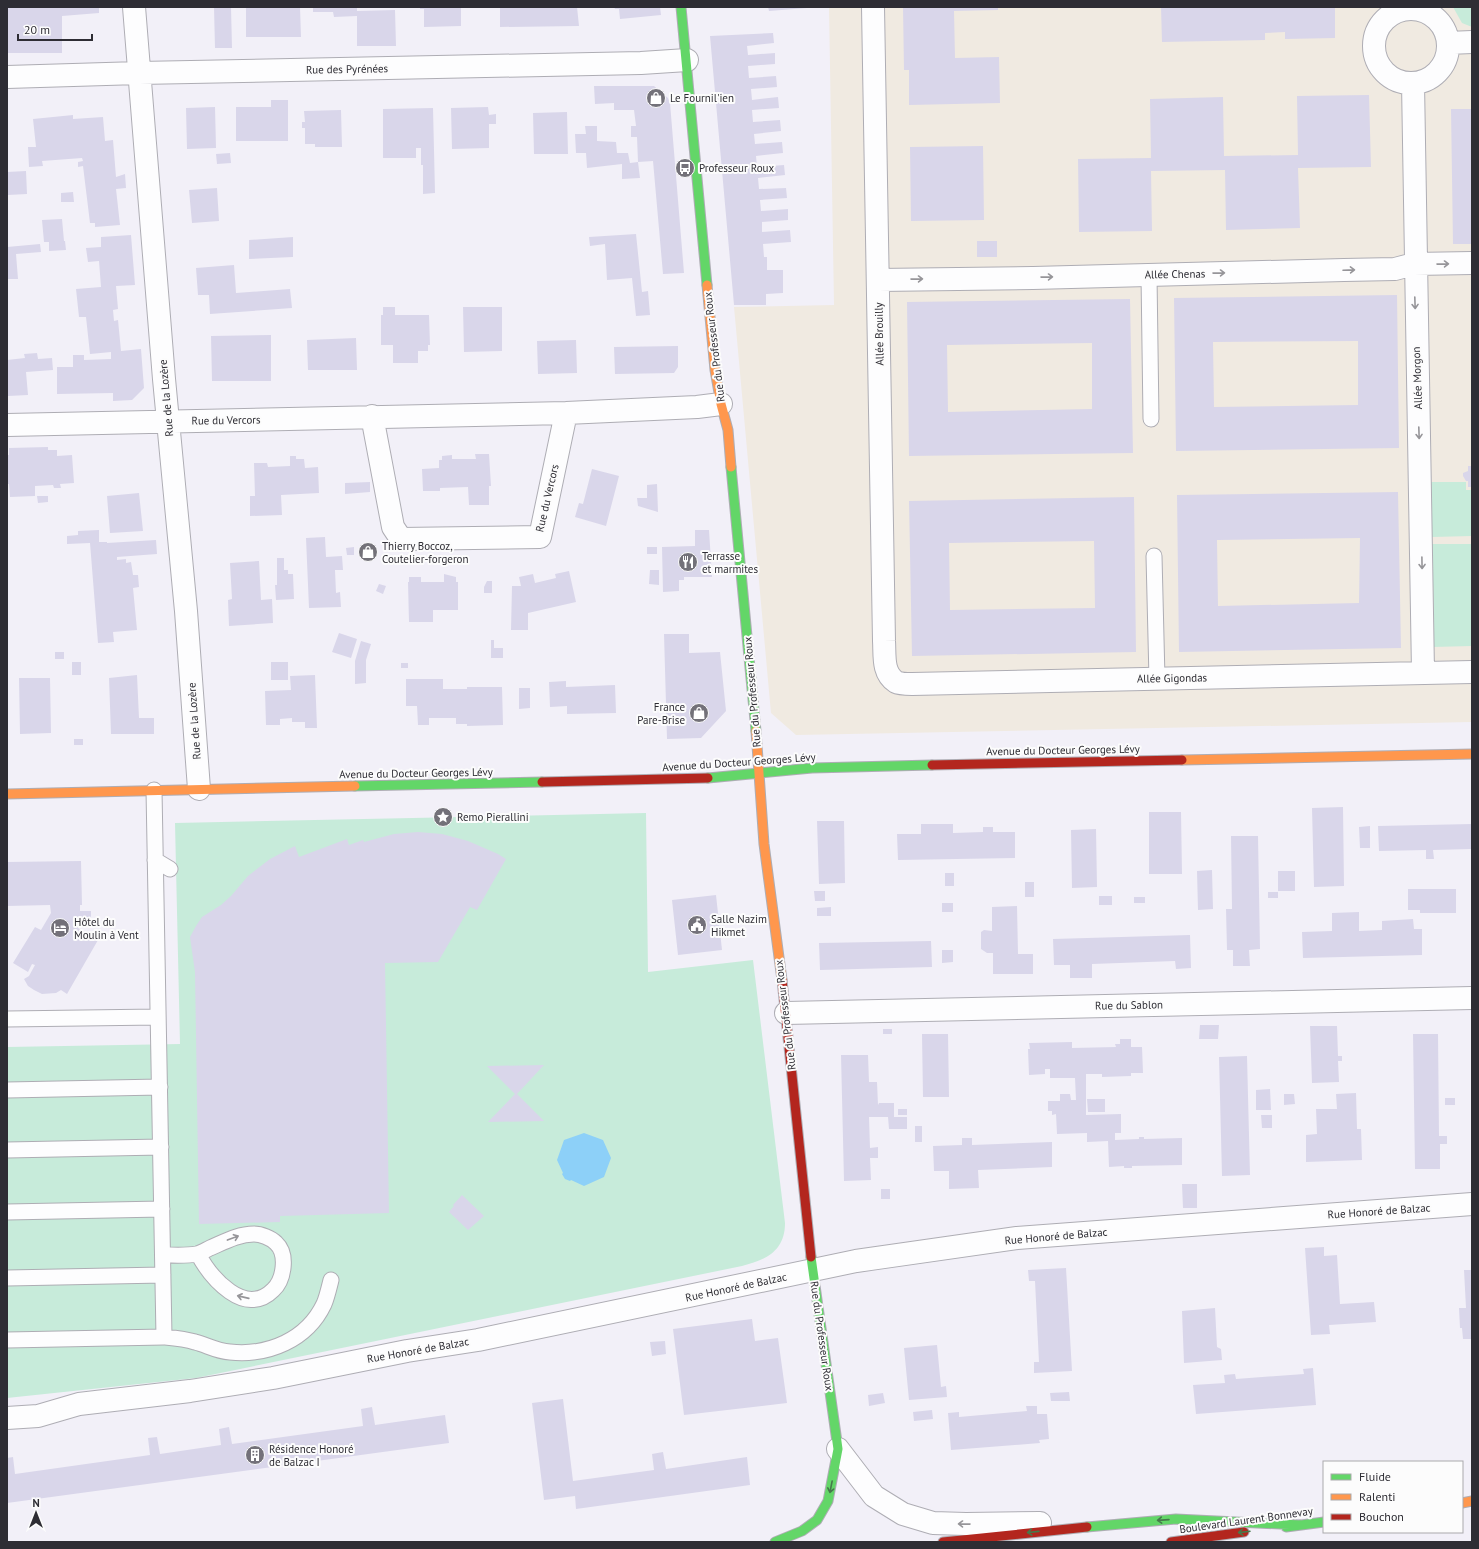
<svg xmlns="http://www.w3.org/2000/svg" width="1479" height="1549" font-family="'PT Sans',sans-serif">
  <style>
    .commercial { fill: #f0eae1 }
    .green { fill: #c7ebda }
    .water { fill: #8dd0f8 }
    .building { fill: #d9d6ea; fill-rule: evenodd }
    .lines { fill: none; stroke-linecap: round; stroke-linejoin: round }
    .lane-casing { stroke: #aeadb4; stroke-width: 17 }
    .street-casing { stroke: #aeadb4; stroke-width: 24 }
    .fast-casing { stroke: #aeadb4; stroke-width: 11 }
    .slow-casing { stroke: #aeadb4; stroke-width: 11 }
    .jam-casing { stroke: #aeadb4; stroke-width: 11 }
    .lane { stroke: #fdfdfe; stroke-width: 15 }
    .street { stroke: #fdfdfe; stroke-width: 22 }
    .fast { stroke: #63d668; stroke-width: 9 }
    .slow { stroke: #ff974d; stroke-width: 9 }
    .jam { stroke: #b3261e; stroke-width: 9 }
    .oneway { stroke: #969599 }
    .oneway2 { stroke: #46794b }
    .labels { text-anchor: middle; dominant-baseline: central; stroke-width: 4; stroke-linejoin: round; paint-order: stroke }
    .street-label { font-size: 11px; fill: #2e2d34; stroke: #fcfcfc }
    .poi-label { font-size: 11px; fill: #2e2d34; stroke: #fcfcfc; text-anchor: start }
  </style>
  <rect width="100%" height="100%" fill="#f2f0f8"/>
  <path class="commercial" d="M829 7H1472V722L796 735 771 713 734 307 834 305Z"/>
  <path class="green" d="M1453 7H1472V27L1462 23Z
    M1431 482H1466V490H1472V536L1432 537Z
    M1432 544H1472V646L1432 647 1427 623H1434Z
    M646 813 648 972 753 960 785 1223C785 1251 766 1260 742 1266L196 1378 7 1398V1047L180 1044 175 823Z"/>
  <path class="water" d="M584 1133 603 1140 611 1158 604 1177 584 1186 571 1180 570 1181 565 1179 562 1174 563 1173 557 1160 564 1140Z"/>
  <path class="building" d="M7 7H99V13L62 16V53H7Z
    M214 7H231L232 48H215Z
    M246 7H300L301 37H246Z
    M313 7H357V11L395 10 396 46H357V16L334 17 333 12H313Z
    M420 7H461V26L424 27V9H420Z
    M500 7H577L579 26 500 27Z
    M614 7H660L661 15 620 19 619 9H615Z
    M768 7H807V8L769 11Z
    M903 7H998V10L954 11 955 58 999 57 1000 103 909 105V70H904Z
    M1161 7H1335V38L1285 39V32L1265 33V40L1162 42Z
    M773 33 774 43 747 46 748 55 775 53V64L748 66 749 78 776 76 777 87 751 89 752 100 778 97 779 108 752 110 753 122 780 120 781 131 754 134 755 144 782 142 783 153 756 156 757 167 784 165 785 175 758 178 759 189 786 188 787 198 760 200 761 211 788 209V220L762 222V232L790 230 791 242 763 244 764 257H767V270H783V293L766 294V305H734L710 36Z
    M594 86H654L668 98 670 103 684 273 663 274 653 161 638 162 640 178 622 179V164L587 168 586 153H576L575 134H586L585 126H597V141L616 142 617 153H628L630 163 638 162 637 137H631V126H636L634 110H614V103L595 104Z
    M1369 95 1371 167 1298 168 1300 228 1226 230 1225 170 1151 171 1152 231 1079 232 1078 159 1151 158 1150 99 1223 97 1224 156 1298 155 1297 96Z
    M271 100H288V141H236V107H271Z
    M215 107 216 148 187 149 186 108Z
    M488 107 489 115 496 114V124H489V148L452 149 451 108Z
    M433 108 435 193 423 194V165H421V148H416V158H383V109Z
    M1451 109H1472V244H1453Z
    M341 110 342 147H315V144H305V128H302V122H305L304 111Z
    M567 112 568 154H534L533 113Z
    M73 115V119L103 117 105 141 113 140 116 177 125 174 126 188 116 189 120 225 95 227V223H90L83 166 78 167V162L83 161 82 158 42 161 43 166 29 167 28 147H36L33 119Z
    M983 146 984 220 911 221 910 147Z
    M230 153 231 163 217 164 216 154Z
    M26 171 27 194 8 195 7 172Z
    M217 188 219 221 192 223 189 190Z
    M73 192 74 202H61V193Z
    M62 219 64 241H65L66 250 49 251V242H44L42 220Z
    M636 234 642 292 648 291 650 315 636 316 632 278 607 280 605 244 590 246 589 237Z
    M131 235 135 285 116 286 118 309 113 310 114 321 118 320 121 351 141 349 144 388 132 400 113 401V393L57 394V367H73V355H84V360L111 359V352L90 354 86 317H79L76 289 101 287 99 261 88 262 86 248 101 247V237Z
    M293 237V257L249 259V240Z
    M977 241H997V257H977Z
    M40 244 41 252 16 254 18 279H7V247Z
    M234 265 236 293 290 289 292 308 210 314 209 295H198L196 268Z
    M1397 295 1399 448 1176 451 1174 298ZM1358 341V405L1214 407 1213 342Z
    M1130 299 1133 453 909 456 907 302ZM1092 343V409L948 412 947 345Z
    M383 307H395V315H429L430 345H428V351H418V363H393V345H381V315H383Z
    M463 307H502V351L464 352Z
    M271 335V381H212L211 336Z
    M356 338 357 370H308L307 340Z
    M576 340 577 373 538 374 537 341Z
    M678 346V367L674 373 615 374 614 347Z
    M37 353 38 359 52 358 53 370 26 372 28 395 8 396 7 360 25 358 24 354Z
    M48 447V450H57V456L72 455 74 483 60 484 61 488H54L53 485 35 486V496L10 497 9 484H7V455H9V448Z
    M475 454H489L491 486H489V505H469L468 487 440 488V491H423L422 469 439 468V460H442V456L452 455V459H476Z
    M290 456H296V459H304L305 468 318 467 319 493 281 495 282 515 250 516V496H255L254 463H267L268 467 290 466Z
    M1468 466H1472V487H1468V481H1466L1463 476V473L1468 471Z
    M592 469 619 476 606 526 575 517 579 503 583 504Z
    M370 482V492L345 494V483Z
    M657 484 658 512 638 506 637 498H647V485Z
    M1398 492 1401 648 1179 652 1177 495ZM1360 538 1359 603 1218 606 1217 540Z
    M139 493 143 531 110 533 107 496Z
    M37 496H48V502L38 503Z
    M1134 497 1136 652 912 656 909 501ZM1094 541 1095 608 950 610 949 543Z
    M99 530V542H107V543L156 540 157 554 117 557V560L126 559V563L131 562 133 575H138L139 587 133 588 137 630 113 632 114 642 98 643 90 543 67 544V536L78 535V531Z
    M695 530H709L712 577H684V580H679V591L663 592 662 547 695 546Z
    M325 537 326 557 342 556 343 570H335L336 593 340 592 341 607 309 608 306 538Z
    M354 547V555H347L346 548Z
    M647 547H657V554H647Z
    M277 558H284V570H288V574H293L294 599 276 600 275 585H277Z
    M259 561 261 600 272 599 273 623 229 626 228 600 232 599 230 563Z
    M650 570H659V585L649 584Z
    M569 571 576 602 528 613V630H511L512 586H521L519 577 533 574 535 583 556 578 555 574Z
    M444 574 456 577V582H458V610H433V622H409L408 582H409V577H421V582H444Z
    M487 581H492V593H484V587Z
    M379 584 386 586 383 594 376 591Z
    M339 633 357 639 351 658 332 652Z
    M664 634H689V653L720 652 726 711 701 738 667 739Z
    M491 640H494V648H503V658H491Z
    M361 641 371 644 366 660V683L355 684V661Z
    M55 652H64V659H55Z
    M72 662H81V675H72Z
    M271 662H288V680H271Z
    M401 663H408V668H401Z
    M137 675 139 718H154V734H111L109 678Z
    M315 675 317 728H305V722H292V718L280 719V725H266L265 691 291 690 290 676Z
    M19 678H50L51 733 20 734Z
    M406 679H443V689H467V687H502L503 725 467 726V724H456V718H429V725H418L417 706H406Z
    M566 681V687L615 685 616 713 567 714V706L550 707 549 682Z
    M519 688H530V708L519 709Z
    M74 739H83V745H74Z
    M1343 807 1344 886 1314 887 1312 808Z
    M1149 812H1181L1182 874H1149Z
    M817 821H844L845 883 819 884Z
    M921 824H953V833L983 832V827H993V832H1015V858L898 860 897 834H921Z
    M1472 824V849L1433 850 1434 859H1426V850L1379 851 1378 826Z
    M1370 826V848H1360L1359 827Z
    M1096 829 1097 887 1072 888 1071 830Z
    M418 832 442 834 468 841 498 854 506 859 477 910 470 907 438 962 385 963 389 1213 280 1216V1222L199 1224 195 972 190 937 196 926 202 917 221 905 231 896 248 876 270 859 295 846 299 857 347 839 349 845 363 840 364 842 394 834Z
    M1231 836H1258L1260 949 1249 950 1250 966H1233V950H1227L1226 909H1232Z
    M81 861 82 905H80V911H91V921H80L78 928 98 940 67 994 61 990 56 993 42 994 34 990 28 986 24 979 29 976 35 965 32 964 28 972 13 963 35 927 41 930 51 913 50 905 7 906V862Z
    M1212 870 1213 909 1198 910 1197 871Z
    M1278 871H1295V891H1278Z
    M945 873H954V886H945Z
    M1025 882H1034V897H1025Z
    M1408 889H1456V913H1420V910H1408Z
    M814 891H825V901H815Z
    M1268 892H1278V898H1268Z
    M716 895 722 950 678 955 672 900Z
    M1099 896H1112V905H1099Z
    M1134 897H1145V903H1134Z
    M942 903H953V912H942Z
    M1017 906 1018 954H1033V974H993V953H987L981 949V932L984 930 992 931V907Z
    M831 907V916H817V908Z
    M1359 912V931L1382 930V921L1413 919 1414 929H1422V955L1303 958 1302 932 1332 931V913Z
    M1190 935 1191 968 1176 969 1175 961 1092 964V978H1070V965H1054L1053 939Z
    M931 941 932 967 820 970 819 943Z
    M942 950H953V962L942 963Z
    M1200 1025H1219L1218 1039H1199Z
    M1310 1026H1337L1338 1056H1342V1061H1338L1339 1082 1312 1083Z
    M883 1029H892V1034H883Z
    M922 1034H948L949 1097H923Z
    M1413 1034H1438L1439 1136H1447V1144H1440V1169H1415Z
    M1120 1039H1131V1047H1142L1143 1073H1131V1076L1102 1077V1074H1086V1115L1121 1114V1133H1115V1140L1139 1139V1137H1144V1139L1182 1138V1165L1132 1166V1168H1124V1166L1109 1167 1108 1141 1087 1142V1133L1057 1134 1056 1114 1052 1115V1111H1048V1101H1060V1094H1070L1071 1100H1076L1075 1078H1050V1069H1045V1074L1029 1075 1028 1049H1030L1029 1043 1072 1042V1048L1116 1047 1115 1044H1120Z
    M841 1055H868L869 1082H877L878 1105 879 1103H894V1117H869L870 1148 878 1147V1158H870L871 1180 844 1181Z
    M1247 1056 1250 1175 1222 1176 1219 1057Z
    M544 1065 517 1094 544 1121 488 1122 515 1094 487 1066Z
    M1270 1089 1271 1110H1256V1090Z
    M1356 1093 1357 1129H1361L1362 1160 1306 1162V1135L1317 1134 1316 1109H1337L1336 1094Z
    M1284 1094H1294L1295 1104 1284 1105Z
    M1445 1098H1455V1105H1445Z
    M1087 1099H1105V1112H1088Z
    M898 1109H907V1115H898Z
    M1261 1115H1272V1128H1262Z
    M888 1117H907V1129H889Z
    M915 1126H922V1142H915Z
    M962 1138H972V1145L1052 1142V1167L978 1170 979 1188 949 1189V1171H934L933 1146 962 1145Z
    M1182 1184H1197V1208H1183Z
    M881 1189H890V1199H881Z
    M462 1195 484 1216 468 1230 449 1212 454 1206 453 1205Z
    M1324 1247V1256L1337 1255 1340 1304 1374 1302 1376 1322 1329 1325 1330 1334 1311 1335 1305 1248Z
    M1066 1268 1072 1371 1034 1373V1362H1039L1035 1281H1029L1028 1270Z
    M1464 1270H1472V1339H1463L1462 1328H1460L1459 1308H1466Z
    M1215 1308 1217 1347 1221 1349 1222 1360 1184 1363 1182 1311Z
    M752 1319 755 1341 778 1338 787 1403 684 1415 673 1329Z
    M665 1341 666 1354 652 1356 650 1342Z
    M937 1345 941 1387 946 1386 947 1397 909 1400 904 1348Z
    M1313 1368 1316 1405 1196 1414 1193 1385 1225 1383 1224 1375 1235 1374 1236 1379 1304 1374 1303 1369Z
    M1069 1392 1070 1401H1051L1050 1393Z
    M883 1393 885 1403 869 1406 868 1395Z
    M563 1399 573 1481 654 1470 652 1454 663 1452 666 1469 747 1457 750 1485 576 1509 575 1496 544 1500 532 1403Z
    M1026 1406H1037V1414H1047L1049 1439 1039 1440 1040 1443 951 1450 948 1413 959 1412V1417L1027 1411Z
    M372 1407 375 1425 445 1415 449 1443 7 1503V1458L13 1457 15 1474 150 1455 148 1438 157 1437 160 1454 221 1445 219 1429 229 1427 232 1444 363 1426 361 1409Z
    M932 1410 933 1419 914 1421 913 1412Z"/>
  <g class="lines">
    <g class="lane-casing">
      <path id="lane" d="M1149 275 1151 419
        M1154 556 1157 679
        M155 860 170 869
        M7 1019 158 1017
        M7 1090 160 1087
        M7 1150 161 1147
        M7 1212 162 1209
        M163 1255C174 1255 186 1256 197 1254 201 1253 206 1250 210 1248 224 1242 238 1234 254 1234 261 1234 271 1238 276 1243 288 1254 284 1280 273 1290 245 1318 211 1278 198 1254
        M7 1278 163 1275
        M164 1337C174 1338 185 1339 195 1342 207 1345 216 1351 230 1352 268 1356 307 1340 324 1304 327 1297 329 1288 331 1280
        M7 1340 164 1337 154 790"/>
    </g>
    <g class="street-casing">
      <path id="street" d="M134 7 164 379 186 611 199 789
        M873 7 884 641C885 655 882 673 896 682 900 684 907 684 912 684L1472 672
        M1374 46a37 37 0 1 1 74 0a37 37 0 1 1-74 0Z
        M1448 43 1472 42
        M7 77 139 73 641 63 687 60
        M1413 83C1415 279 1420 476 1423 673
        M878 280 1033 278 1344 270 1395 269 1414 264 1472 263
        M372 416 393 527 401 539 540 537 566 413
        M7 425 566 413 697 407 721 404
        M786 1013 1472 998
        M7 1418 38 1416 79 1404 190 1391 273 1378 407 1351 478 1340 856 1261 1017 1238 1472 1204
        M838 1449 874 1496 903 1514 933 1523 966 1524 1040 1523"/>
    </g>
    <g class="fast-casing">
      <path id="fast" d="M681 7 707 285
        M731 467 756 731
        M708 778 812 768 932 765
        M355 786 542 782
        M1087 1527 1176 1519 1300 1525
        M1286 1527 1324 1522
        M775 1542 802 1531 817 1520 828 1501 838 1449 811 1257"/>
    </g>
    <g class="slow-casing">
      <path id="slow" d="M707 285 715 370 721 404 728 430 731 467
        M756 731 764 844 782 980
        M1182 760 1472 754
        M7 794 355 786
        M1462 1503 1472 1501"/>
    </g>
    <g class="jam-casing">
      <path id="jam" d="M932 765 1182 760
        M542 782 708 778
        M782 980 811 1257
        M943 1542 1087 1527
        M1171 1542 1244 1532"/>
    </g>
    <use href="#lane" class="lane"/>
    <use href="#street" class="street"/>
    <use href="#fast" class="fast"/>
    <use href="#slow" class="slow"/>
    <use href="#jam" class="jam"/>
  </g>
  <defs><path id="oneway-shaft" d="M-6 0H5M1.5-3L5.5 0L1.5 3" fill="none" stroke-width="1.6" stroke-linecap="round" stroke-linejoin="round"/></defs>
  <g class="oneway">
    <use href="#oneway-shaft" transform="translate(1443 264) rotate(-1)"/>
    <use href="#oneway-shaft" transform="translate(1349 270) rotate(-2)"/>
    <use href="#oneway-shaft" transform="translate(1219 273) rotate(-1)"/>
    <use href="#oneway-shaft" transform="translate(1047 277) rotate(-1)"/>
    <use href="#oneway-shaft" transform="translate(917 279) rotate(-1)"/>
    <use href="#oneway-shaft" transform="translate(1415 303) rotate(88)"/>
    <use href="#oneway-shaft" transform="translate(1419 433) rotate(88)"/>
    <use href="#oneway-shaft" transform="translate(1422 563) rotate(89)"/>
    <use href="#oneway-shaft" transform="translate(233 1238) rotate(-20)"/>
    <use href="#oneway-shaft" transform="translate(243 1297) rotate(-167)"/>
    <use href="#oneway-shaft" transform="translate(964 1524) rotate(-179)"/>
  </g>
  <g class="oneway2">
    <use href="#oneway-shaft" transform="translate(831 1487) rotate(101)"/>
    <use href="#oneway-shaft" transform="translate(1163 1520) rotate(176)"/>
    <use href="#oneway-shaft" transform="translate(1033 1532) rotate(174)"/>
    <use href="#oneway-shaft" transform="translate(1244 1532) rotate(173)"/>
  </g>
  <defs>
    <g id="shop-disc" transform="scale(1)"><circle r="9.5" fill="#737179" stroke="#fcfcfc"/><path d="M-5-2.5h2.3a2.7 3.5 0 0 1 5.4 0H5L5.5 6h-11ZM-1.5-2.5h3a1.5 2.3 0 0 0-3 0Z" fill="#fff"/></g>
    <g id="bus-disc" transform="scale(1)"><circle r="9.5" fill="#737179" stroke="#fcfcfc"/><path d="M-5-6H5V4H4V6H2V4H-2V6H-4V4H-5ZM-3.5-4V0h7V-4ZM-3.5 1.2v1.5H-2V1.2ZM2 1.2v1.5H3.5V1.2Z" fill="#fff"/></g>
    <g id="restaurant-disc" transform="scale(1)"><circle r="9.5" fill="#737179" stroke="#fcfcfc"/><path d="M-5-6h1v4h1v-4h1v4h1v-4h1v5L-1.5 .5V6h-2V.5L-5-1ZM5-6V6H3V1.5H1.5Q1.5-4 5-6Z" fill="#fff"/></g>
    <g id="sight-disc" transform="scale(1)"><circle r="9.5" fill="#737179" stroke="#fcfcfc"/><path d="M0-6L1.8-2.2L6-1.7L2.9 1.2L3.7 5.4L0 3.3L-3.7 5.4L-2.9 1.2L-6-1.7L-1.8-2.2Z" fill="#fff"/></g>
    <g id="civic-disc" transform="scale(1)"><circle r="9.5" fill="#737179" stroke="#fcfcfc"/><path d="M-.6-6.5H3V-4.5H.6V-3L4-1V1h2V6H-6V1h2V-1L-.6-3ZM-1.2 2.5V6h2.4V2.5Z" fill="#fff"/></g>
    <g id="hotel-disc" transform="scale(1)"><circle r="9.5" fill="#737179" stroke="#fcfcfc"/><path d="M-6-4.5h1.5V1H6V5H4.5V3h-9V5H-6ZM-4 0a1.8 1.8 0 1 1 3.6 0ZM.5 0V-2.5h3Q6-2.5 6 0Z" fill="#fff"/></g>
    <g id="building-disc" transform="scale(1)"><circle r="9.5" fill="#737179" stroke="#fcfcfc"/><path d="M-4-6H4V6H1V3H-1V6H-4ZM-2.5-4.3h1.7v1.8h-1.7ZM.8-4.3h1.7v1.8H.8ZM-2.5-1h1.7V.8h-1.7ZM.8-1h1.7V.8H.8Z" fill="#fff"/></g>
  </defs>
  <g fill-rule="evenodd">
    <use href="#shop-disc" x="656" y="98"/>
    <use href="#bus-disc" x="685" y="168"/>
    <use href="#shop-disc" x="368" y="552"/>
    <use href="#restaurant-disc" x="688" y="562"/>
    <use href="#shop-disc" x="699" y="713"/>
    <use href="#sight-disc" x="443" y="817"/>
    <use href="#civic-disc" x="697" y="925"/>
    <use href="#hotel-disc" x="60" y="928"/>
    <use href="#building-disc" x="255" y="1455"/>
  </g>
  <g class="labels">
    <g class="street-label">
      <text transform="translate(347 69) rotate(-1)">Rue des Pyrénées</text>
      <text transform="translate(1175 274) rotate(-1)">Allée Chenas</text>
      <text transform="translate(879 334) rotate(-91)">Allée Brouilly</text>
      <text transform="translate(714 347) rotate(-97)">Rue du Professeur Roux</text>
      <text transform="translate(1417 378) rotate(-92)">Allée Morgon</text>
      <text transform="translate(166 398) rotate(-95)">Rue de la Lozère</text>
      <text transform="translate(226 420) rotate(-1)">Rue du Vercors</text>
      <text transform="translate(547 498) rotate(-77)">Rue du Vercors</text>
      <text transform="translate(1172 678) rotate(-1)">Allée Gigondas</text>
      <text transform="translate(752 692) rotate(-95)">Rue du Professeur Roux</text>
      <text transform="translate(194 721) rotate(-94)">Rue de la Lozère</text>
      <text transform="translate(1063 750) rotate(-1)">Avenue du Docteur Georges Lévy</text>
      <text transform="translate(739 762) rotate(-4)">Avenue du Docteur Georges Lévy</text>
      <text transform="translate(416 773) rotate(-1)">Avenue du Docteur Georges Lévy</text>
      <text transform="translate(1129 1005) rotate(-1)">Rue du Sablon</text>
      <text transform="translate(785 1015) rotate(-97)">Rue du Professeur Roux</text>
      <text transform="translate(1379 1211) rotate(-4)">Rue Honoré de Balzac</text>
      <text transform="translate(1056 1236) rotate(-5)">Rue Honoré de Balzac</text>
      <text transform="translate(736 1287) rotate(-12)">Rue Honoré de Balzac</text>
      <text transform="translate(822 1336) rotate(82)">Rue du Professeur Roux</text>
      <text transform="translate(418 1350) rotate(-10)">Rue Honoré de Balzac</text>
      <text transform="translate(1246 1520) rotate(-8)">Boulevard Laurent Bonnevay</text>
    </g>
    <g class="poi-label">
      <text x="670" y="98">Le Fournil'ien</text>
      <text x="699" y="168">Professeur Roux</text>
      <text x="382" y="546">Thierry Boccoz,<tspan x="382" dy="13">Coutelier-forgeron</tspan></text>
      <text x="702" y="556">Terrasse<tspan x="702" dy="13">et marmites</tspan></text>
      <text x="685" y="707" text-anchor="end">France<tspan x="685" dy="13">Pare-Brise</tspan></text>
      <text x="457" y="817">Remo Pierallini</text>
      <text x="711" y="919">Salle Nazim<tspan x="711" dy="13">Hikmet</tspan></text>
      <text x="74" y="922">Hôtel du<tspan x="74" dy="13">Moulin à Vent</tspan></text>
      <text x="269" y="1449">Résidence Honoré<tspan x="269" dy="13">de Balzac I</tspan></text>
    </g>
  </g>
  <rect width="1479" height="1549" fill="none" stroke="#2e2d34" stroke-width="16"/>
  <rect x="1323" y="1461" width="140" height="72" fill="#fcfcfc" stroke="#aaa9ac"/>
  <rect x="1331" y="1474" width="20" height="6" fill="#63d668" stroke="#aaa9ac"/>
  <text x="1359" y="1481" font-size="12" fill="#2e2d34">Fluide</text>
  <rect x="1331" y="1494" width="20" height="6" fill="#ff974d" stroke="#aaa9ac"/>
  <text x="1359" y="1501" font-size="12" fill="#2e2d34">Ralenti</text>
  <rect x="1331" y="1514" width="20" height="6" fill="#b3261e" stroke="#aaa9ac"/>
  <text x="1359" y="1521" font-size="12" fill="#2e2d34">Bouchon</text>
  <g transform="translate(36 1513)" stroke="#fcfcfc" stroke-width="3" paint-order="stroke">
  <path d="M0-3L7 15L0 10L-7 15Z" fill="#2e2d34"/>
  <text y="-6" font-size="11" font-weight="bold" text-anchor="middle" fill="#2e2d34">N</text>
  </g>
  <path d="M18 34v6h74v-6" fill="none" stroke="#2e2d34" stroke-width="2"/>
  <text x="24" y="34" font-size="12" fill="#2e2d34" stroke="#fcfcfc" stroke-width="3" paint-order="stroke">20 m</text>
</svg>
